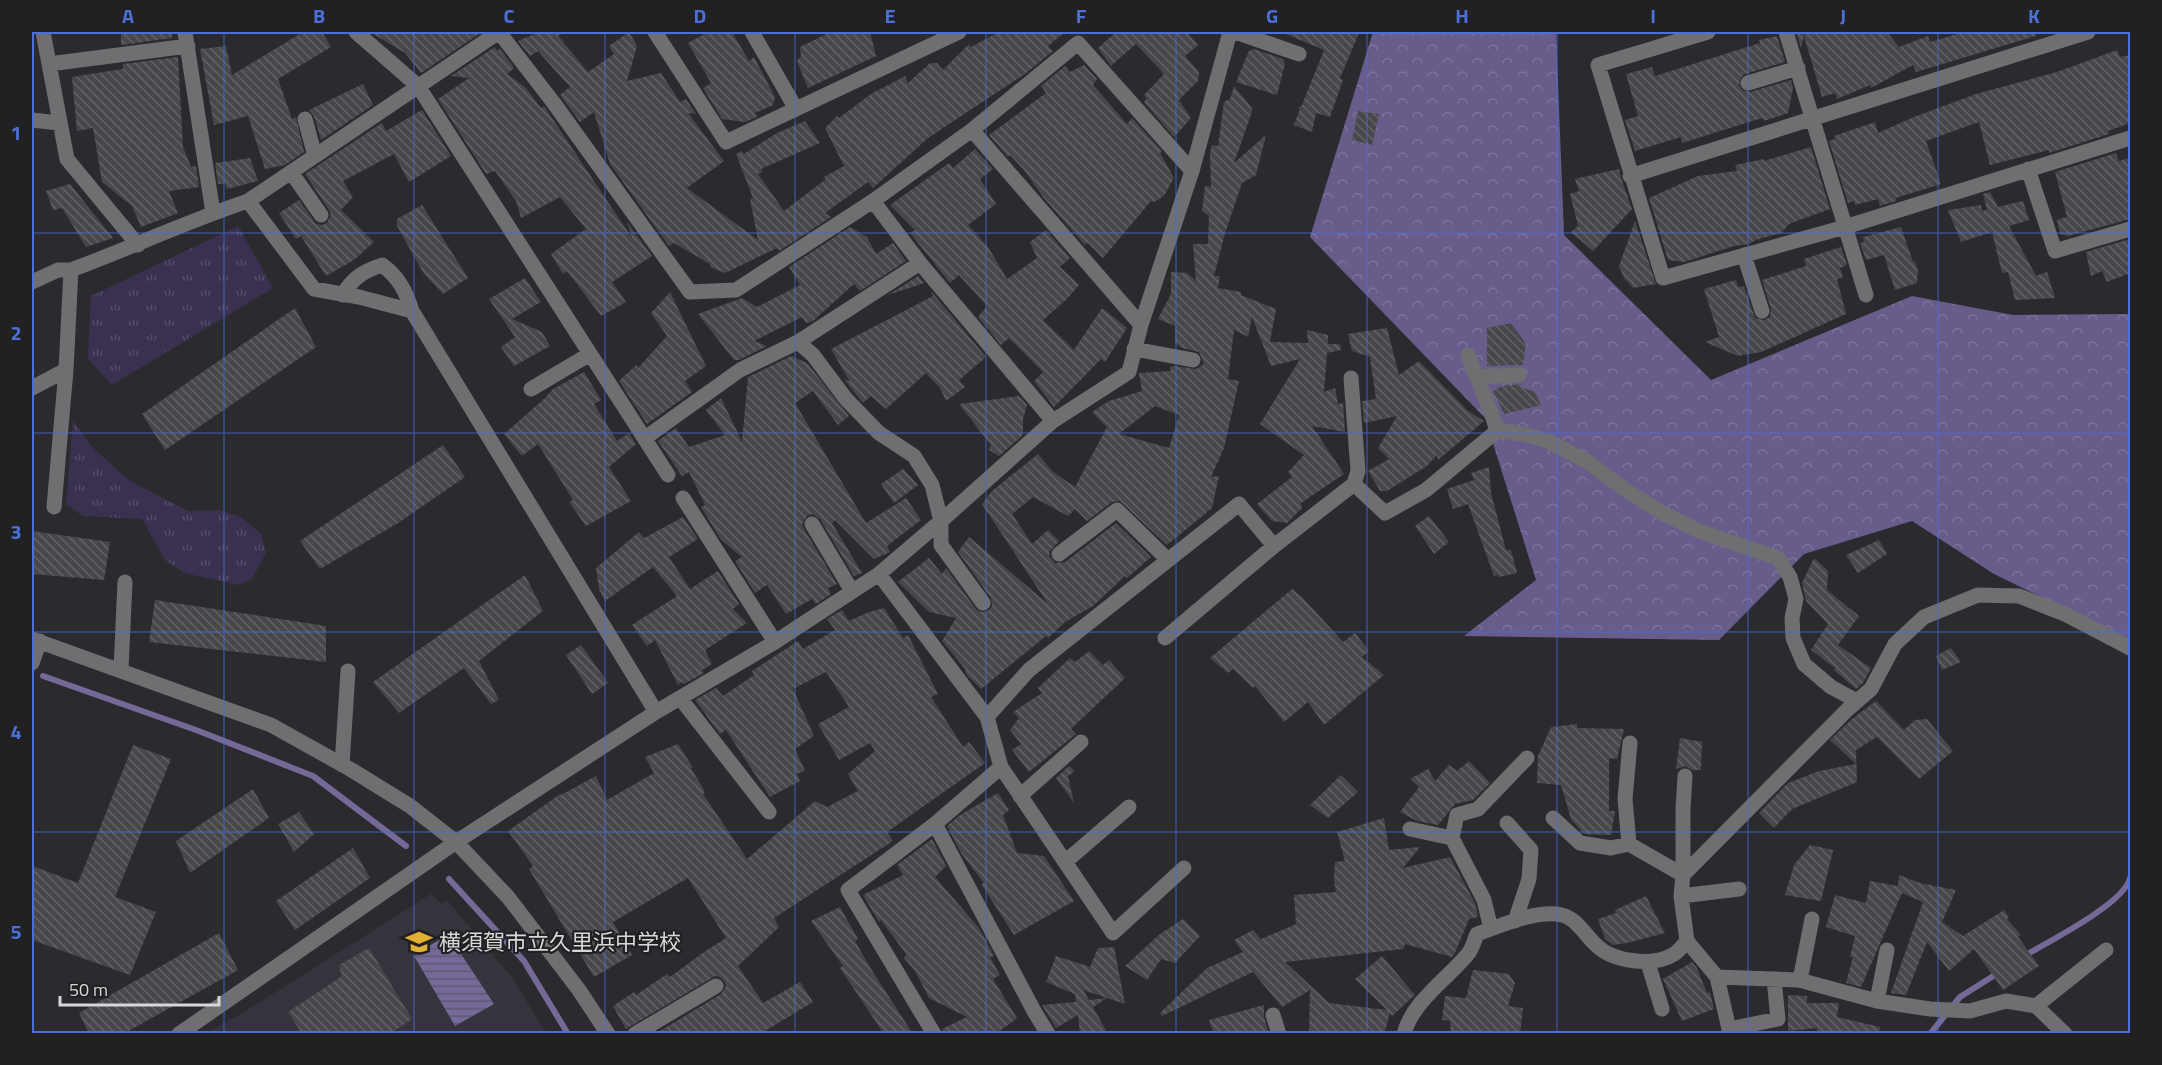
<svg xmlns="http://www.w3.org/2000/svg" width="2162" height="1065" font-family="'Titillium Web','Noto Sans JP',sans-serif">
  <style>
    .built { fill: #35333c }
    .forest { fill: url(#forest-crowns) }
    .park { fill: url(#park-tufts) }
    .water { fill: url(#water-rules) }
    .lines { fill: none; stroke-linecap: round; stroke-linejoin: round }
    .stream { stroke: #756998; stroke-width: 6 }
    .building { fill: url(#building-back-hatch); fill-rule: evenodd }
    .minor { stroke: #6f6e70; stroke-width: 15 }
    .grid { fill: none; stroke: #4c70d8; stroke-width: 1.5; stroke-opacity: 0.55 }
    .labels { text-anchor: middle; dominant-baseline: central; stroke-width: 4.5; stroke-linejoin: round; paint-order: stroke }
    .poi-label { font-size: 22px; fill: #d7d7d9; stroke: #212124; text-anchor: start }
    .neatline { fill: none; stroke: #4c70d8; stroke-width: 2 }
    .grid-label { font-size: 20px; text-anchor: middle; font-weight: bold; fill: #4c70d8 }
  </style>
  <defs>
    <pattern id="forest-crowns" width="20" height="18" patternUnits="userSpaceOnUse" patternTransform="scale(1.5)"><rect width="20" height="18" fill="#685c8b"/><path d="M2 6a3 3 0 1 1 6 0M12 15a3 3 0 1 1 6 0" fill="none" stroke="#7d739b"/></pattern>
    <pattern id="park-tufts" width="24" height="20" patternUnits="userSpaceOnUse" patternTransform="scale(1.5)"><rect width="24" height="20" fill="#39314f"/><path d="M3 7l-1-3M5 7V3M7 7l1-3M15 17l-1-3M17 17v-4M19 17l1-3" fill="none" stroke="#554e68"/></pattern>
    <pattern id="water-rules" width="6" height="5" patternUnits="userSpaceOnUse" patternTransform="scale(1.5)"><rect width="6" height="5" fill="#756998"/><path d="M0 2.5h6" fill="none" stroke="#5d5771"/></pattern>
    <pattern id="building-back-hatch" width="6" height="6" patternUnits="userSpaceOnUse" patternTransform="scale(1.5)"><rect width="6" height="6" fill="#48474b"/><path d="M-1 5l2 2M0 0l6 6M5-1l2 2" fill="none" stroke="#626164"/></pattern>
  </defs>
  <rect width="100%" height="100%" fill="#2b2a2e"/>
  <path class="built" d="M431 894 442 904 447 900 514 980 546 1033 205 1034 249 1009Z"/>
  <path class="forest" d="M1373 32H1556L1564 235 1711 380 1912 296 2013 315 2130 314V640L1994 574 1912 521 1804 554 1719 640 1464 636 1536 580 1485 418 1310 237Z"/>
  <path class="park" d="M238 226 273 288 112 385 88 359 91 296Z
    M73 421 93 448 130 481 188 511 219 510 241 517 261 534 266 553 252 579 239 585 184 573 165 560 142 519 83 516 66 504Z"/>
  <path class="water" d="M448 934 494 1004 455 1026 414 956Z"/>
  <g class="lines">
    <path class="stream" d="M43 676 196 730 313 776 406 846
      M449 879 524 961 568 1034
      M2024 956C2048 942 2125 903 2130 878
      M1930 1034 1960 997 1998 973"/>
  </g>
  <path class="building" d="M121 32H172V38L121 45Z
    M303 32H322L331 47 278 79 292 119 296 117 304 152 285 165 265 169 248 116 214 125 200 49 226 46 232 75Z
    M370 32H482L421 73 405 53Z
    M539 32H564L558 36 588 72 614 54 609 46 629 32 637 46 627 81 661 73 680 102 686 99 696 114 688 113 724 161 687 188 758 240 750 199 753 198 736 154 742 151 744 154 777 133 805 121 820 143 761 169 762 172 758 174 784 211 826 179 824 177 844 166 825 128 837 116 839 118 871 94 905 76 908 83 930 63H937L943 70 969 44 971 47 999 32H1065L1048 46 1053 51 1025 74 928 138 873 188 868 182 825 213 831 217 779 251 777 248 725 273 710 267V264L674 243 669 246 610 164 594 112 580 122 560 95 570 87 538 51 530 56 518 41Z
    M708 32H732L749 61 754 57 775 97 773 105 755 113 757 117 745 122 722 119 703 88 711 83 688 43Z
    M831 32H870L876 56 808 88 797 61 801 56 800 47Z
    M1116 32H1186L1198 45 1185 56 1199 72 1198 81 1179 100 1191 118 1174 137 1144 102 1147 98 1144 95 1164 74 1136 44 1111 66 1098 48Z
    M1281 32 1359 33 1340 78 1343 80 1330 117 1316 113 1312 132 1294 125 1300 109 1298 108 1302 105 1324 50Z
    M1796 32H1887L1899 47 1928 36 1930 42 1964 32H2035L2036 36 1916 72 1913 65 1871 88 1870 85 1837 99 1835 93 1822 97 1804 36 1801 48Z
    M1777 36 1785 62 1745 74 1741 77 1739 85 1742 90 1750 92 1791 80 1793 88 1788 113 1764 121 1762 118 1682 143 1681 137 1635 151 1625 120 1638 116 1626 74 1652 67 1655 76 1760 43 1759 40Z
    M495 47 497 51 500 49 514 68 507 74 526 88 541 108 544 106 632 238 627 222 652 256 612 282 626 302 601 316 567 271 563 274 551 254 586 229 560 197 521 218 516 201 495 171 486 174 438 99 469 78 451 76Z
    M1254 49 1283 59 1285 64 1277 95 1236 82 1249 51Z
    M2117 50 2120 57 2130 55V123L2108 131 2109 134 2049 153V150L1990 165 1979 122 1926 141 1941 184 1896 198V201L1880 206 1878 199 1855 205 1854 201 1848 203 1829 141 1835 139 1834 136 1875 122 1878 133 1914 117 1976 94 2057 72Z
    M178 57 183 147 191 167 196 166 199 187 169 191 178 213 141 227 132 206 102 182 93 128 77 131 72 77 123 69V64Z
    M1084 65 1097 79 1093 85 1127 124 1132 118 1162 151 1160 153 1174 178 1164 196 1154 202 1151 201 1103 258 1088 243 1085 245 1043 197 1024 170 1010 155 1008 157 989 135 1046 93 1041 86 1065 66 1070 72Z
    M363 84 373 105 321 140 314 116 309 110Z
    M1234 86 1252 108V112L1234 163 1266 135 1256 175 1242 183 1225 233 1214 276H1220L1218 288 1241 292V295L1276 309 1270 342 1308 343 1307 330 1328 335V344H1340L1341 350 1327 353 1324 392 1335 388 1338 404 1343 403 1345 432 1312 426 1344 474 1301 503 1302 508 1287 523 1272 521 1257 504 1292 477 1288 472 1304 455 1260 424 1300 359 1271 366 1252 317 1248 337 1234 330 1228 379 1239 381 1224 448 1211 477 1219 476 1212 508 1167 545 1120 501 1112 502 1087 521 1075 509 1068 516 1033 497 1012 514 1032 544 1048 530 1059 541 1050 551 1049 556 1055 563 1065 562 1116 523 1151 557 1127 578 1125 576 1093 606 1065 622 1048 638 1046 636 981 689 967 675 965 671 966 670 942 641 956 618 929 612 898 582 929 558 942 574 946 568 976 609 980 612 988 611 992 606 991 598 958 552 969 537 1048 604 982 504 992 491 1038 454 1053 472 1075 487 1107 427 1092 412 1109 401 1142 391 1139 373 1171 371 1170 367 1174 366 1196 369 1204 364 1199 352 1182 348 1175 343V326L1158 319 1171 294V272L1187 273 1196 281 1193 244H1208L1209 216 1202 211 1205 186 1211 187 1210 154 1212 145 1218 146 1224 102 1230 99ZM1155 406 1179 415 1169 448 1119 434Z
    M422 110 451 156 409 182 394 154 343 181 353 197 341 210 374 242 354 260 326 276 301 236 296 239 279 213 299 200 316 224 322 225 327 223 331 215 329 210 305 174 382 123 386 131Z
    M1358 111 1379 114 1372 145 1352 140Z
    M1811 147 1830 209 1789 224 1781 233 1756 240 1748 244 1734 246 1684 262 1668 260 1649 198 1698 176 1737 171 1735 165 1764 159V161Z
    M975 149 993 169 980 179 996 204 968 225 988 247 1007 279 1037 258 1030 242 1046 230 1070 258 1060 267 1079 285 1067 299 1043 320 1074 350 1102 308 1127 328 1105 362 1101 359 1054 407 1034 381 1043 372 1009 338 1001 345 978 317 987 306 959 275 950 283 910 233 915 230 890 205 949 163 953 168Z
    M2116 153 2119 161 2130 158V219L2068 236 2060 234 2057 220 2067 217 2055 172Z
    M250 158 258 181 227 189 225 184H218L215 163Z
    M1619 169 1621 178 1632 209 1593 251 1571 232 1578 226 1570 194 1579 191 1575 179Z
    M70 184 113 238 86 247 62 208 53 210 46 191Z
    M1990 192 1998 207 2023 201 2029 220 2009 226 2036 276 2047 272 2055 298 2015 300 2008 272 2002 273 1992 232 1961 242 1948 210 1981 205 1982 211 1987 210 1983 194Z
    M422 205 468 278 443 294 424 274 397 226V219Z
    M1635 221 1656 284 1633 288 1624 278 1619 266Z
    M850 227 867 237 876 254 893 243 906 261 860 291 854 284 813 321 806 323 802 317 754 341 767 346 739 360H734L698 314 742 298 757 307 800 285 789 267Z
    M1901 227 1913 262H1915L1918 271 1917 283 1895 290 1884 255 1866 260 1860 243 1864 242 1863 237Z
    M2130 239V273L2107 282 2102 271 2091 276 2086 252Z
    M1841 247 1847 265 1840 268 1843 278 1837 279 1846 314 1761 352 1738 356 1705 342 1719 337 1704 289 1736 280 1738 287 1744 286 1755 318 1764 320 1770 317 1771 309 1762 280 1806 266 1804 259Z
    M918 276 924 283 888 295Z
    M525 278 541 302 512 319 542 332 550 346 514 366 501 347 515 337 489 299Z
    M931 291 986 357 959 380 965 387 946 401 940 388 926 373 886 409 871 396 863 403 843 378 850 382 831 349 933 296Z
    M670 292 706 366 685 381 692 392 647 424 619 381 636 365 638 368 667 336 651 313Z
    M295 308 316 347 165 450 142 414Z
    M1511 323 1526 344 1523 365 1487 366V328Z
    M1387 328 1399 375 1419 361 1467 410 1484 421 1438 460 1437 455 1427 466 1387 491H1380L1368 471 1389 459 1378 448 1397 416 1364 423 1362 401 1376 399 1370 357 1352 351 1348 334Z
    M791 356 807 363 849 416 838 425 813 391 795 403 866 523 906 498 921 520 887 546 890 552 874 559 835 520 832 523 862 573 854 576 820 519 812 514 807 516 802 524 804 529 837 584 828 588 831 594 816 604 812 599 786 614 767 585 755 593 735 561 742 557 721 540 701 507 705 505 689 472 682 476 658 441 676 428 689 447 725 435 706 410 721 398 742 442 748 377Z
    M584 372 601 400 594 404 617 441 629 433 636 444 609 467 631 501 586 526 569 502 573 500 538 444 522 456 504 434 545 398 553 389Z
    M1521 384 1520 387 1535 392 1541 405 1504 414 1493 391 1502 386Z
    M1019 396 1027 405 1023 419V435L999 456 989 450 991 445 959 404Z
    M443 445 465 477 398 523 320 569 300 541Z
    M1489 467 1491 493 1506 550H1511L1517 573 1499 577 1498 575 1494 576 1468 504 1453 509 1447 489 1474 480 1471 473Z
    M903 469 918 485 894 503 881 484Z
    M1429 516 1449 542 1434 554 1415 526Z
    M683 517 698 539 669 557 690 589 718 571 739 604 733 609 747 623 705 650 712 664 702 670 704 673 684 684 682 682 678 685 655 640 647 646 632 625 677 596 653 567 605 601 599 589 596 568 639 532 644 538Z
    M32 531 110 542 104 580 32 574Z
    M1879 540 1887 554 1858 573 1846 555Z
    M1814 558 1828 571 1827 590 1859 616 1838 645 1871 668 1863 683 1856 689 1834 670 1835 668 1811 650 1828 624 1806 601 1802 583Z
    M525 575 543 611 479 661 499 700 491 704 464 668 399 713 373 682Z
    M1292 589 1302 597 1343 642 1355 633 1369 651 1362 657 1384 675 1324 725 1308 702 1284 722 1255 686 1253 688 1233 669 1228 673 1210 658Z
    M155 600 326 626V662L149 642Z
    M884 608 903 638 908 635 938 694 931 697 963 747 969 742 985 763 887 832 893 841 774 918 779 927 738 966 763 1003 800 982 813 1002 760 1034H655L721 994 726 986 725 982 720 977 715 976 626 1029 613 1006 634 992 636 995 667 974 670 977 704 952 726 938 688 878 613 922 632 955 594 977 529 869 533 866 508 831 560 794 561 795 596 776 607 800 654 773 645 757 678 744 693 768H691L705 792 703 794 747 859 815 801 827 807 858 791 848 774 875 751 870 743 839 760 818 724 849 707 826 672 793 689 814 736 795 749 805 771 797 774 800 781 770 797 726 730 720 734 695 700 716 688 723 696 754 675 752 671 798 641 803 649 835 630 827 619 842 610 849 621 869 612Z
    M581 645 608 683 592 694 566 655Z
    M1951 648 1961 662 1942 670 1936 656Z
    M1089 651 1103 665 1109 660 1125 678 1071 729 1076 734 1029 772 1012 750 1021 744 1010 730 1019 718 1013 712 1042 693 1038 688 1070 658 1075 662Z
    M1876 701 1904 730 1915 720 1927 719 1953 751 1919 779 1877 737 1856 750 1857 782 1792 809 1774 828 1759 813 1788 783 1819 771 1856 764 1830 740 1852 719Z
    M1577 724V728L1624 729 1617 759 1609 758V811H1615L1611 835 1584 834 1571 819 1561 785 1537 783 1538 756 1551 727Z
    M1680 738 1702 742 1701 770H1692L1685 766 1676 769Z
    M133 745 171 759 115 897 156 912 130 975 32 940V866L78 883Z
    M1469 761 1490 783 1473 800 1455 804 1438 825 1417 821 1400 812 1419 787 1410 779 1428 769 1435 781 1449 765 1457 771Z
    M1069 766 1075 771 1068 776 1074 803 1056 778Z
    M1341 775 1358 792 1328 818 1310 805Z
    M253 789 269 818 190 873 176 841Z
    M998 793 1009 810 1003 815 1017 853 1044 856 1074 901 1014 935 981 884 984 883 961 853 947 826 960 815Z
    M299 812 314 834 294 852 278 824Z
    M1384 818 1389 850 1420 847 1403 868 1450 857 1475 903 1478 917 1469 919 1454 955 1452 957 1405 944 1403 949 1285 962 1329 1003 1387 1010 1355 979 1382 956 1415 995 1392 1016 1390 1013 1384 1034H1309L1310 990 1282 1007 1253 972 1162 1016 1160 1013 1207 968 1243 952 1234 940 1253 930 1261 939 1296 924 1294 895 1336 892 1334 880 1335 862 1345 861 1337 832Z
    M932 839 946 866 935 877 979 928 994 956 990 957 1000 975 993 979 1017 1018 996 1034H944L942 1029 967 1017 929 998 915 971 904 958 906 954 881 920 879 922 863 895 903 875 897 865Z
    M1810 845 1833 850 1821 901 1785 895 1794 865Z
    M353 848 370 878 295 930 276 901Z
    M1899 875 1920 883 1956 890 1942 922 1963 936 2004 910 2009 917 2007 919 2021 935 2018 937 2039 966 2003 990 1974 949 1949 971 1927 942 1906 995 1891 993 1923 902 1902 893 1861 987 1846 983 1853 957H1850L1855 936 1826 927 1835 895 1866 903 1870 881 1898 886Z
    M1646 896 1665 933 1627 943 1613 945 1605 939 1598 919 1616 913 1615 910Z
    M840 907 858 939 855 941 871 969 913 1034H884L840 968 843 966 811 921Z
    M1183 919 1200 936 1175 963 1161 959 1147 980 1125 966 1160 934Z
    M219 933 238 970 123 1034H89L79 1013Z
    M1114 947 1125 1004 1083 990 1089 1000 1107 998 1093 1007 1108 1034H1080L1078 1015 1056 1028 1042 1005 1076 1002 1075 994 1046 982 1056 956 1090 967 1098 948Z
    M369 948 412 1019 390 1034H302L288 1012 342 976 339 965Z
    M1692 962 1697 968 1707 993 1710 992 1714 1009 1682 1021 1663 979Z
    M1473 970 1509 974 1515 983 1508 1006 1523 1008 1520 1034H1451L1450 1021 1442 1020 1445 996 1466 998Z
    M1788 995 1807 996V1003H1839L1837 1017 1880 1027 1879 1034H1817V1028L1788 1031Z
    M1264 1005V1017L1269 1034H1214L1209 1020Z"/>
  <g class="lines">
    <path class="minor" d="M43 32 67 159 138 245
      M185 32 213 213
      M356 32 418 86 668 475
      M499 32 553 102 690 292 736 290 873 201 972 130 1078 43 1192 171
      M655 32 726 142 959 32
      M752 32 796 109
      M1235 32 1299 54
      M1708 32 1598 65 1663 278 1845 227 2130 138
      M1786 32 1866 295
      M49 64 188 46
      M1748 83 1798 68
      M305 119 315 156
      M32 120 59 123
      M972 130 1141 325
      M2028 169 2055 251 2130 229
      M291 172 321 215
      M1630 176 2088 32
      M248 201 499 32
      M873 201 920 263 1053 421
      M1744 255 1762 311
      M32 282 58 270H71
      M343 295C352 278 364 271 382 265 399 277 406 292 412 311
      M798 342 813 355 846 399 879 433 914 456 932 485 941 521V545L983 603
      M1134 349 1193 360
      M1468 355 1498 430
      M1477 377 1519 375
      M32 388 66 370 71 270C130 248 188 221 248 201L314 289 359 297 412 311 656 712
      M531 389 590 354
      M645 438 740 370 798 342 920 263
      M1354 484 1385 513 1426 490 1498 430 1523 434 1548 441 1588 462 1624 489 1661 512 1699 531 1778 558 1790 577 1796 599 1792 618 1793 638 1804 664 1831 687 1857 701
      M683 498 775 642
      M54 507 66 370
      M812 524 852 591
      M1059 554 1117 510 1168 560
      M879 574 987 717 1001 767 1113 933 1184 868
      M1165 638 1274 546 1354 484 1358 471 1351 378
      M32 639 271 725 350 769 410 806 456 842 508 897 579 990 608 1034
      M32 663 40 641
      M121 670 125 582
      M680 698 769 812
      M987 717 1029 670 1239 504 1274 546
      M1630 743 1625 799 1629 844 1683 875
      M342 765 348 671
      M1020 796 1081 742
      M1553 818 1580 843 1611 848 1629 844
      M1507 823 1531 850 1529 879 1515 921
      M935 824 1034 1011 1048 1034
      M1410 829 1452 838
      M1065 862 1129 807
      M1683 875V809L1685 776
      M1681 896 1739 889
      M1491 929 1484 900 1452 838 1457 815 1478 809 1527 758
      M1687 941 1717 977 1799 980 1877 1001 1930 1009 1970 1011 2006 1001 2036 1006 2065 1034
      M1648 963 1662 1009
      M1717 977 1729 1029 1778 1019 1774 979
      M1800 980 1812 919
      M1877 1001 1887 950
      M2036 1006 2106 950
      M1273 1015 1279 1034
      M179 1034 456 842 656 712 775 642 879 574 941 521 1053 421 1129 372 1141 325 1192 171 1230 32
      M635 1034 716 986
      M934 1034 848 890 935 824 1001 767
      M1404 1034C1412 1002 1447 979 1467 955 1472 950 1474 941 1477 934 1500 926 1538 909 1562 915 1576 918 1586 936 1596 945 1613 962 1654 967 1674 954 1679 951 1683 945 1687 941L1681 896 1683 875 1848 709 1871 689 1895 644 1924 617 1978 595 2019 596 2067 615 2130 648"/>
  </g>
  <path class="grid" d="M224 32V1034M414 32V1034M605 32V1034M795 32V1034M986 32V1034M1176 32V1034M1367 32V1034M1557 32V1034M1748 32V1034M1938 32V1034M32 233H2130M32 433H2130M32 632H2130M32 832H2130"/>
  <defs>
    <g id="school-bare" transform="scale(2.07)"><path d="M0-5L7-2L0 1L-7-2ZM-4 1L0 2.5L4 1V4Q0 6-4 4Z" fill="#e1af34" stroke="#212124" stroke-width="2.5" paint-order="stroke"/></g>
  </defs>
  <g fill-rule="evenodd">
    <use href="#school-bare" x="419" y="942"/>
  </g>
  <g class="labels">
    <g class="poi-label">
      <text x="439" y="942">横須賀市立久里浜中学校</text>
    </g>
  </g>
  <rect width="2162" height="1065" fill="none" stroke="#212124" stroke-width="66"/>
  <path d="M60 996v9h159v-9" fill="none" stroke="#d7d7d9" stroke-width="3"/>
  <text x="69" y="996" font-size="18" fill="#d7d7d9" stroke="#212124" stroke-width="4.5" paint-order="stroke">50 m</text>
  <rect x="33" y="33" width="2096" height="999" class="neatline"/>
  <g class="grid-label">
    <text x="128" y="23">A</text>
    <text x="319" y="23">B</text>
    <text x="509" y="23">C</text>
    <text x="700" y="23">D</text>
    <text x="890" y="23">E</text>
    <text x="1081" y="23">F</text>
    <text x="1272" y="23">G</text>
    <text x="1462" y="23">H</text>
    <text x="1653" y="23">I</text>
    <text x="1843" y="23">J</text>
    <text x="2034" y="23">K</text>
    <text x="16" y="140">1</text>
    <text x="16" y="340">2</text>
    <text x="16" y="539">3</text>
    <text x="16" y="739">4</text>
    <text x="16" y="939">5</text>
  </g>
</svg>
